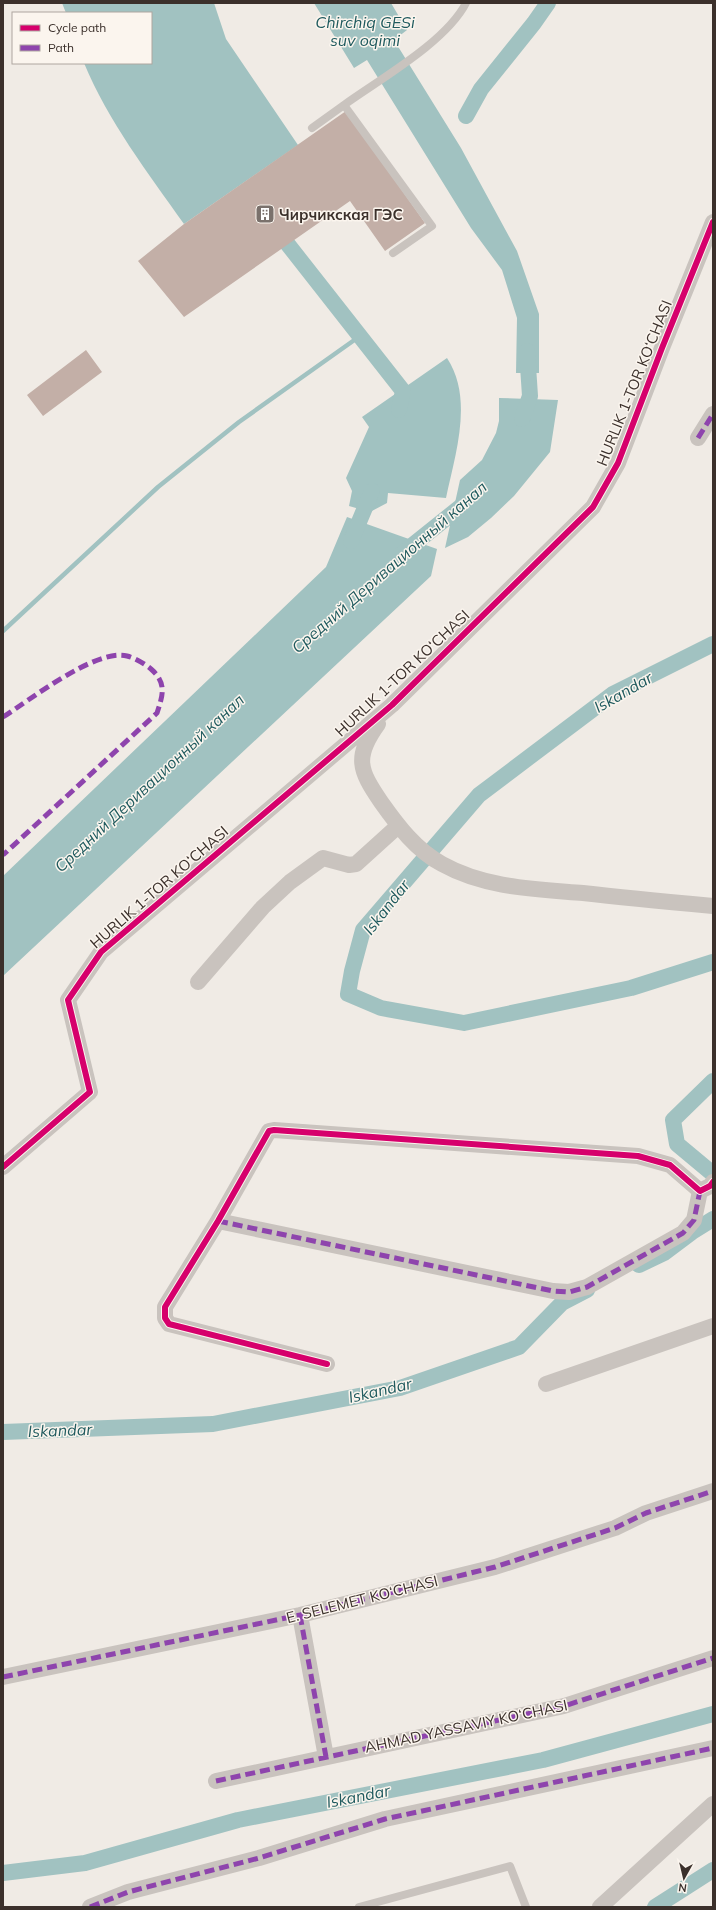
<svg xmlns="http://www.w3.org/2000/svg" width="716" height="1910" font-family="Mulish,sans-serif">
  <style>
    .water { fill: #a1c2c1 }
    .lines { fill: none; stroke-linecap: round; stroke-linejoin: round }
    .stream { stroke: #a1c2c1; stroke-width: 4.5 }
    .canal { stroke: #a1c2c1; stroke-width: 16 }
    .building { fill: #c3afa7 }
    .lane { stroke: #c9c3be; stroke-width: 8 }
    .street { stroke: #c9c3be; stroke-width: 16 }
    .quiet { stroke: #8e44ad; stroke-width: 5; stroke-dasharray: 10 5; stroke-linecap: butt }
    .cycleway-casing { stroke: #fbf5ee; stroke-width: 8 }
    .cycleway { stroke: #d6006c; stroke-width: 6 }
    .labels { text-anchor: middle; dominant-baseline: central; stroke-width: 3; stroke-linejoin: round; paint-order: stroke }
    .poi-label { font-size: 15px; font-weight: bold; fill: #3b302b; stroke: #fbf5ee; text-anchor: start }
    .street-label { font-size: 15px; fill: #3b302b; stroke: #fbf5ee }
    .water-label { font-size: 16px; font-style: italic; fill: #1f5a5e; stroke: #fbf5ee }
  </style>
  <rect width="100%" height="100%" fill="#f0ebe5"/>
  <path class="water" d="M62 3H214L226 39 298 145 184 224C148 173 108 121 84 63H151V13H66Z
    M314 3H391L407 30 394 40 461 148 517 251 539 314V373H516L517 318 502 270 471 228 367 60 354 68Z
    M447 358C474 399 455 455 446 498L388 493 387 503 370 512 349 506 352 491 346 478 369 427 362 417Z
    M499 398 558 400 550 452 514 496 491 518 468 537 445 548 460 480 482 460 496 433 499 421Z
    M347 517 437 549 431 576 3 976V876L326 567Z"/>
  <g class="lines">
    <path class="stream" d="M3 631 158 487 239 422 360 336"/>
    <path class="canal" d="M466 116 481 89 534 23 548 3
      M275 228 403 391 399 410
      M522 419 530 396 527 351
      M351 541 372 491
      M399 556 469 500
      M713 644 613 694 479 795 363 930 352 971 348 994 381 1008 464 1023 631 988 713 962
      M713 1081 673 1120 677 1144 713 1174
      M639 1265 664 1253 692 1232 713 1219
      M3 1432 213 1424 400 1388 519 1347 562 1303 587 1290
      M3 1873 85 1863 238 1820 543 1760 713 1714
      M655 1907 713 1870"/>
  </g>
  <path class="building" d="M346 111 425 223 385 251 350 201 184 317 138 261 184 224Z
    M86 350 102 372 43 416 27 395Z"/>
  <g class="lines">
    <path class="lane" d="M344 105C380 79 446 42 466 3
      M312 128 344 105 432 226 393 253
      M359 1907 510 1866 526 1907"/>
    <path class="street" d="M698 438 713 414
      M378 724C354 757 359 770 381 802 398 826 416 850 442 864 485 888 535 889 583 893 627 898 670 902 713 906
      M198 982 263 907 290 882 323 858 349 865 356 864 398 826
      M3 1167 90 1092 68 1000 101 952 392 705 593 507 618 463 662 348 713 222
      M218 1221 553 1291 569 1292 587 1287 683 1233 694 1220 700 1191
      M327 1364 169 1324 165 1318V1307L218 1221 269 1131 274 1130 638 1156 670 1165 700 1191 710 1186 713 1182
      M546 1384 713 1326
      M300 1615 326 1757
      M3 1677 300 1615 495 1567 615 1528 646 1513 713 1491
      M216 1781 564 1706 713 1658
      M90 1907 128 1892 259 1858 385 1819 713 1748
      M600 1907 713 1804"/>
    <path class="quiet" d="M698 438 713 414
      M3 717C30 700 96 648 127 656 135 658 145 664 151 669 167 683 163 695 157 713L3 855
      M218 1221 553 1291 569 1292 587 1287 683 1233 694 1220 700 1191
      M300 1615 326 1757
      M3 1677 300 1615 495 1567 615 1528 646 1513 713 1491
      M216 1781 564 1706 713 1658
      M90 1907 128 1892 259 1858 385 1819 713 1748"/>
    <g class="cycleway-casing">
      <path id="cycleway" d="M3 1167 90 1092 68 1000 101 952 392 705 593 507 618 463 662 348 713 222
        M327 1364 169 1324 165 1318V1307L218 1221 269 1131 274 1130 638 1156 670 1165 700 1191 710 1186 713 1182"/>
    </g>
    <use href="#cycleway" class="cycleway"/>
  </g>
  <defs>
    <g id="building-square" transform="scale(1)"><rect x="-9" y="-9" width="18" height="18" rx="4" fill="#7a716c" stroke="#fbf5ee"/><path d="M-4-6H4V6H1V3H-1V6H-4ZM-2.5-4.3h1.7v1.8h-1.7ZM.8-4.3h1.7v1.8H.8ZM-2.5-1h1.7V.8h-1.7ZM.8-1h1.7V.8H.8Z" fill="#fff"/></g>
  </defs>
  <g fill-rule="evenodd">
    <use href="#building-square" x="265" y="214"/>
  </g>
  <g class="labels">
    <g class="poi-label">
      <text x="279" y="214">Чирчикская ГЭС</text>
    </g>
    <g class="street-label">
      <text transform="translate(634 383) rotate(-68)">HURLIK 1-TOR KO‘CHASI</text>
      <text transform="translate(402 673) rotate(-43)">HURLIK 1-TOR KO‘CHASI</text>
      <text transform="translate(159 887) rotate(-41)">HURLIK 1-TOR KO‘CHASI</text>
      <text transform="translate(362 1599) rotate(-14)">E. SELEMET KO‘CHASI</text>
      <text transform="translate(466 1726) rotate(-12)">AHMAD YASSAVIY KO‘CHASI</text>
    </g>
    <g class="water-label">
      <text x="365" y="22">Chirchiq GESi<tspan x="365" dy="18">suv oqimi</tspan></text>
      <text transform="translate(389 567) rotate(-41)">Средний Деривационный канал</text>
      <text transform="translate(623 692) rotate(-30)">Iskandar</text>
      <text transform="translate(149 783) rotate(-43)">Средний Деривационный канал</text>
      <text transform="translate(386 907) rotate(-52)">Iskandar</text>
      <text transform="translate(380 1390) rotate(-13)">Iskandar</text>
      <text transform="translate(60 1430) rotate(-2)">Iskandar</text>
      <text transform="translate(358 1796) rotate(-11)">Iskandar</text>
    </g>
  </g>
  <rect width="716" height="1910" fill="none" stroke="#3b302b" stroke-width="8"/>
  <rect x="12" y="12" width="140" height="52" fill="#fbf5ee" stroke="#aea6a0"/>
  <rect x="20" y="25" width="20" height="6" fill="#d6006c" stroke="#aea6a0"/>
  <text x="48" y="32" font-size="12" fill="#3b302b">Cycle path</text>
  <rect x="20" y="45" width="20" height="6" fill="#8e44ad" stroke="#aea6a0"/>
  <text x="48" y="52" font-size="12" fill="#3b302b">Path</text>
  <g transform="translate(684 1878) rotate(188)" stroke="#fbf5ee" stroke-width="3" paint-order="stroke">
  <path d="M0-3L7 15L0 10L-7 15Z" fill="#3b302b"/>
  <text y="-6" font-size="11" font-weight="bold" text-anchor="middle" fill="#3b302b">N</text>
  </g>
</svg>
